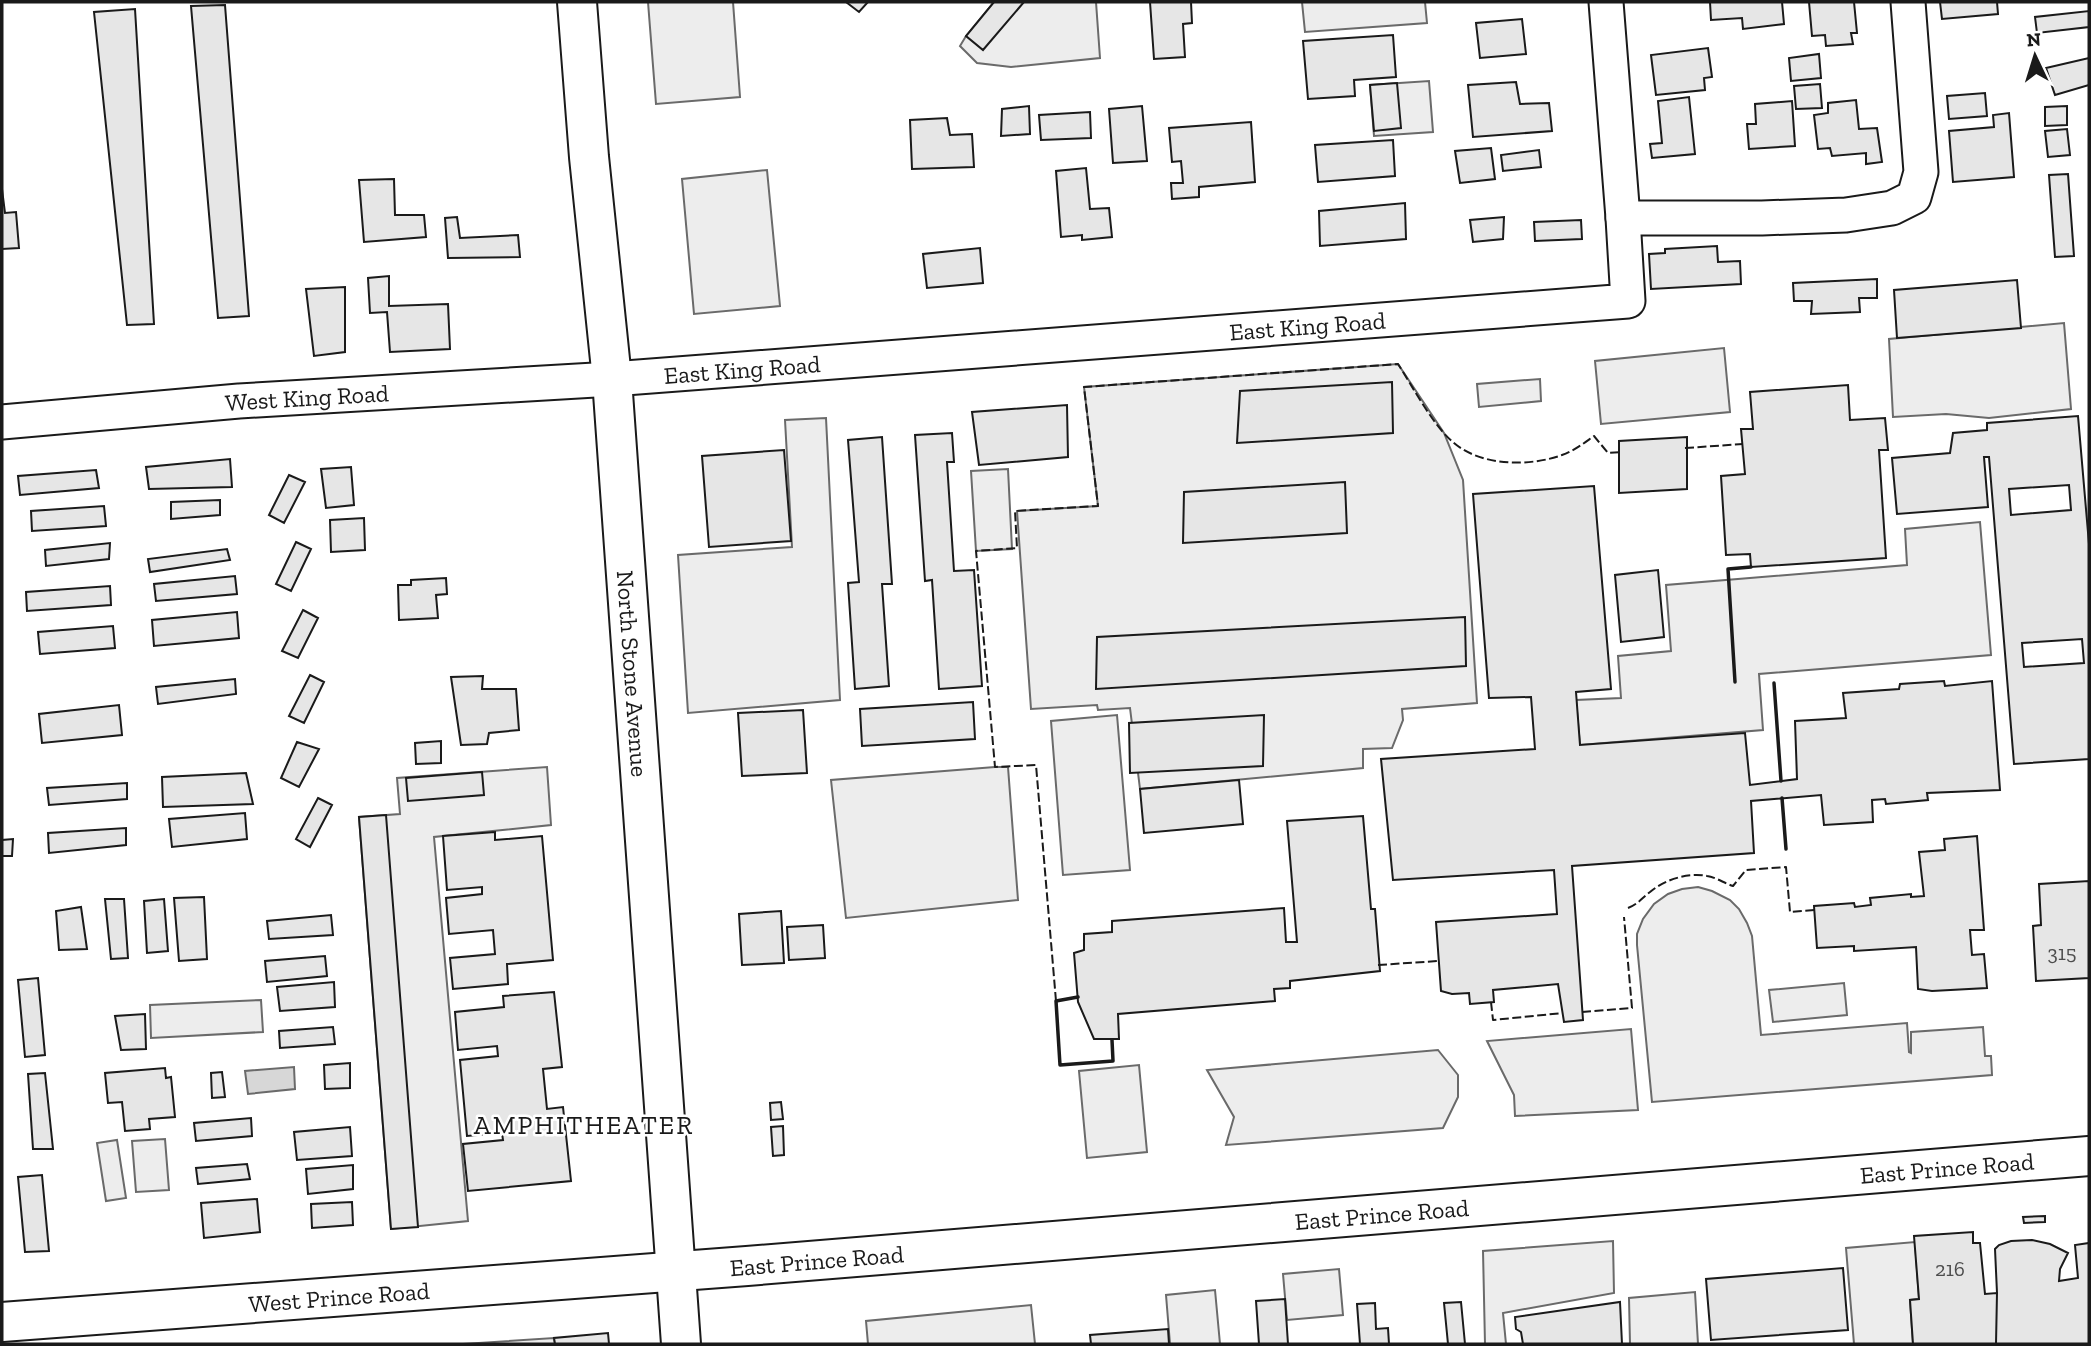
<svg xmlns="http://www.w3.org/2000/svg" width="2091" height="1346" font-family="'Zilla Slab',serif">
  <style>
    .built { fill: #ededed; stroke: #6a6a6a; stroke-width: 2 }
    .water { fill: #d7d7d7; stroke: #6a6a6a; stroke-width: 2 }
    .building { fill: #e6e6e6; stroke: #1a1a1a; stroke-width: 2; fill-rule: evenodd }
    .lines { fill: none; stroke-linecap: round; stroke-linejoin: round }
    .minor-casing { stroke: #1a1a1a; stroke-width: 37 }
    .major-casing { stroke: #1a1a1a; stroke-width: 42 }
    .minor { stroke: #fff; stroke-width: 33 }
    .major { stroke: #fff; stroke-width: 38 }
    .fence { stroke: #1a1a1a; stroke-width: 2; stroke-dasharray: 9 3.5; stroke-linecap: butt }
    .wall { stroke: #1a1a1a; stroke-width: 3.5 }
    .labels { text-anchor: middle; dominant-baseline: central; stroke-width: 5; stroke-linejoin: round; paint-order: stroke }
    .number-label { font-size: 21px; fill: #4d4d4d }
    .street-label { font-size: 24px; fill: #1a1a1a; stroke: #fff }
    .neighbourhood-label { font-size: 26px; letter-spacing: 2px; fill: #1a1a1a; stroke: #fff }
  </style>
  <rect width="100%" height="100%" fill="#fff"/>
  <path class="built" d="M648 2H733L740 97 656 104Z
    M994 2H1096L1100 58 1011 67 977 63 960 46 966 36Z
    M1302 2H1425L1427 23 1305 32Z
    M1429 81 1433 132 1374 136 1370 85Z
    M767 170 780 306 694 314 682 179Z
    M2064 323 2071 409 1989 418 1946 414 1893 417 1889 339Z
    M1724 348 1730 412 1601 424 1595 361Z
    M1398 364 1444 433 1463 480 1477 703 1402 709 1403 720 1392 748 1363 749V768L1140 789 1130 708 1098 710 1097 705 1031 709 1017 511 1098 506 1084 387Z
    M1540 379 1541 401 1479 407 1477 384Z
    M826 418 840 700 688 713 678 555 792 547 785 420Z
    M1008 469 1012 549 976 551 971 471Z
    M1980 522 1991 655 1759 674 1763 730 1580 745 1576 700 1621 698 1618 656 1671 651 1666 585 1907 565 1905 529Z
    M1117 715 1130 870 1063 875 1051 721Z
    M547 767 551 825 434 837 468 1221 391 1229 359 817 400 814 397 778Z
    M995 767H1008L1018 900 846 918 831 780Z
    M1698 887 1712 891 1730 900 1739 909 1747 923 1752 936 1761 1035 1907 1023 1909 1052 1911 1053V1032L1983 1027 1985 1056H1991L1992 1075 1652 1102 1637 945V934L1643 919 1654 904 1668 894 1682 889Z
    M1844 983 1847 1015 1773 1022 1769 990Z
    M261 1000 263 1032 151 1038 150 1005Z
    M1631 1029 1638 1110 1515 1116 1514 1095 1487 1041Z
    M1438 1050 1458 1075V1097L1443 1128 1226 1145 1234 1117 1207 1070Z
    M1139 1065 1147 1152 1087 1158 1079 1071Z
    M165 1139 169 1190 136 1192 132 1141Z
    M117 1140 126 1198 106 1201 97 1143Z
    M1613 1241 1614 1293 1503 1313 1506 1344H1485L1483 1251Z
    M1915 1242 1919 1299 1910 1300 1913 1344H1854L1846 1248Z
    M1339 1269 1343 1315 1287 1320 1283 1274Z
    M1215 1290 1220 1344H1170L1166 1295Z
    M1695 1292 1698 1344H1630L1629 1298Z
    M1031 1305 1035 1344H868L866 1321Z
    M554 1338 555 1344H463Z"/>
  <path class="water" d="M294 1067 295 1089 248 1094 245 1071Z"/>
  <path class="building" d="M846 2H868L859 12Z
    M994 2H1024L983 50 966 36Z
    M1150 2H1191L1192 23 1183 24 1185 57 1154 59Z
    M1710 2H1782L1784 24 1743 29 1742 18 1711 20Z
    M1809 2H1854L1857 33H1851L1853 44 1826 46 1825 35 1812 36Z
    M1940 2H1997L1998 14 1942 19Z
    M225 5 249 316 218 318 191 6Z
    M135 9 154 324 127 325 94 12Z
    M2089 11V27L2037 33 2035 17Z
    M1522 19 1526 54 1480 58 1476 23Z
    M1393 35 1396 77 1354 80 1355 96 1308 99 1303 41Z
    M1708 48 1712 77 1704 78 1705 90 1656 95 1651 55Z
    M1819 54 1821 78 1791 81 1789 58Z
    M2089 58V85L2055 95 2046 68Z
    M1516 82 1520 104 1549 103 1552 131 1473 137 1468 85Z
    M1397 83 1401 128 1374 131 1370 85Z
    M1820 84 1822 108 1796 109 1794 86Z
    M1985 93 1987 116 1949 119 1947 96Z
    M1689 97 1695 154 1652 158 1650 144 1662 143 1658 101Z
    M1856 100 1859 129 1877 128 1882 162 1866 164V153L1832 156 1830 148 1818 149 1814 115 1828 113V103Z
    M1792 101 1795 146 1749 149 1747 124H1756L1755 104Z
    M1029 106 1030 134 1001 136 1002 109Z
    M1142 106 1147 161 1113 163 1109 109Z
    M2067 106V125L2045 126V107Z
    M1090 112 1091 138 1041 140 1039 115Z
    M2009 113 2014 177 1953 182 1949 131 1994 127 1993 115Z
    M947 118 950 135 972 134 974 167 912 169 910 120Z
    M1251 122 1255 182 1199 187V197L1172 199 1171 183H1183L1181 161 1172 162 1169 128Z
    M2067 129 2070 155 2048 157 2045 131Z
    M1393 140 1395 176 1318 182 1315 145Z
    M1491 148 1495 179 1460 183 1455 151Z
    M1539 150 1541 167 1503 171 1501 155Z
    M1086 168 1090 209 1109 208 1112 237 1082 240V235L1061 237 1056 171Z
    M2068 174 2074 256 2055 257 2049 175Z
    M394 179 395 215H424L426 237 364 242 359 180Z
    M2 189 5 213 16 212 19 248 2 249Z
    M1405 203 1406 239 1320 246 1319 211Z
    M457 217 460 238 518 235 520 257 448 258 445 218Z
    M1504 217 1503 239 1473 242 1470 220Z
    M1581 220 1582 239 1535 241 1534 222Z
    M1717 246 1718 262 1740 261 1741 284 1651 289 1649 254 1665 253V249Z
    M980 248 983 283 927 288 923 254Z
    M389 276V306L448 304 450 349 390 352 387 312 370 313 368 278Z
    M1877 279V298H1859L1860 312 1811 314 1812 301H1794L1793 283Z
    M2017 280 2021 328 1897 338 1894 290Z
    M345 287V352L314 356 306 289Z
    M1392 382 1393 433 1237 443 1240 391Z
    M1848 385 1850 420 1885 418 1888 450H1879L1886 558 1751 567 1750 554 1726 555 1721 476 1745 474 1741 429H1753L1750 392Z
    M1067 405 1068 457 979 465 972 412Z
    M2078 416 2089 544V759L2014 764 1989 457H1984L1988 507 1897 514 1892 458 1950 453 1953 433 1987 430V423ZM2069 485 2071 510 2011 515 2009 489ZM2082 639 2084 663 2024 667 2022 643Z
    M952 433 954 462H947L954 571 974 570 982 686 939 689 932 580 925 581 915 435Z
    M882 437 892 584H882L889 686 855 689 848 583 859 582 848 440Z
    M1687 437V489L1619 493V441Z
    M784 450 791 541 709 547 702 456Z
    M230 459 232 487 149 489 146 467Z
    M351 467 354 505 326 508 321 469Z
    M96 470 99 488 20 495 18 476Z
    M289 475 305 482 284 523 269 515Z
    M1345 482 1347 533 1183 543 1184 492Z
    M1594 486 1611 689 1576 692 1580 745 1745 733 1750 785 1797 779 1795 721 1846 718 1843 693 1899 689 1900 684 1944 681 1945 686 1992 681 2000 790 1927 793 1928 800 1886 804 1885 799 1872 800 1873 822 1824 825 1821 795 1751 801 1754 853 1572 866 1583 1020 1564 1022 1558 984 1493 990 1494 1002 1470 1004 1469 993 1452 994 1441 991 1436 922 1557 914 1554 870 1393 880 1381 759 1535 749 1531 697 1489 698 1473 494Z
    M220 500V515L171 519V502Z
    M104 506 106 526 32 531 31 511Z
    M364 518 365 550 331 552 330 520Z
    M296 542 311 549 291 591 276 584Z
    M110 543 109 559 46 566 45 550Z
    M227 549 230 560 150 572 148 559Z
    M1658 570 1664 637 1621 642 1615 575Z
    M235 576 237 594 156 601 154 584Z
    M446 578 447 594 436 595 438 618 399 620 398 585H411V580Z
    M110 586 111 605 27 611 26 592Z
    M303 610 318 618 298 658 282 651Z
    M237 612 239 638 154 646 152 620Z
    M1465 617 1466 666 1096 689 1097 637Z
    M113 626 115 648 40 654 38 632Z
    M310 675 324 682 304 723 289 716Z
    M483 676 482 689H516L519 730 489 733 487 744 461 745 451 677Z
    M235 679 236 694 158 704 156 687Z
    M973 702 975 739 862 746 860 709Z
    M119 705 122 735 42 743 39 714Z
    M803 710 807 773 742 776 738 713Z
    M1264 715 1263 766 1130 773 1129 723Z
    M441 741V763L416 764 415 743Z
    M297 742 319 749 299 787 281 778Z
    M482 772 484 795 408 801 406 778Z
    M246 773 253 804 163 807 162 777Z
    M1239 780 1243 824 1144 833 1140 789Z
    M127 783V799L49 805 47 788Z
    M318 798 332 805 310 847 296 839Z
    M245 813 247 839 172 847 169 819Z
    M386 815 418 1227 391 1229 359 817Z
    M1363 816 1371 909H1375L1380 971 1290 981V988L1274 989 1275 1001 1118 1014 1119 1039H1094L1078 1002 1074 953 1084 950V934L1112 932V921L1284 908 1286 942H1297L1287 821Z
    M126 828V845L49 853 48 833Z
    M495 832V840L542 836 553 960 507 964 508 984 453 989 450 958 495 954 493 930 449 934 446 898 482 894V887L447 890 443 836Z
    M1977 836 1984 930H1970L1972 955 1984 954 1987 988 1932 991 1918 989 1916 947 1854 951V946L1817 948 1814 906 1854 903 1855 907 1871 905 1870 898 1911 894V897L1924 896 1919 852 1945 850 1944 839Z
    M13 839 12 856H2V840Z
    M2089 881V978L2036 981 2033 926 2041 925 2039 884Z
    M204 897 207 959 179 961 174 898Z
    M105 899H124L128 958 111 959Z
    M164 899 168 951 147 953 144 901Z
    M81 907 87 949 59 950 56 911Z
    M781 911 784 963 742 965 739 914Z
    M331 915 333 935 269 939 267 921Z
    M823 925 825 958 789 960 787 927Z
    M325 956 327 976 267 982 265 961Z
    M38 978 45 1055 25 1057 18 980Z
    M334 982 335 1007 280 1011 277 987Z
    M554 992 562 1067 543 1069 547 1109 563 1107 571 1181 468 1191 463 1144 503 1140 502 1133 467 1136 460 1060 498 1056 497 1046 458 1050 455 1012 504 1007 503 996Z
    M145 1014 146 1049 121 1050 115 1016Z
    M333 1027 335 1044 280 1048 279 1031Z
    M350 1063V1088L325 1089 324 1065Z
    M165 1068 166 1078 171 1077 175 1117 149 1119 150 1129 125 1131 122 1102 108 1103 105 1073Z
    M222 1072 225 1097 212 1098 211 1073Z
    M45 1073 53 1149H33L28 1074Z
    M781 1102 783 1119 771 1120 770 1103Z
    M251 1118 252 1136 196 1141 194 1123Z
    M783 1126 784 1155 773 1156 771 1127Z
    M350 1127 352 1156 297 1160 294 1132Z
    M247 1164 250 1179 198 1184 196 1168Z
    M353 1165V1189L308 1194 306 1169Z
    M42 1175 49 1251 25 1252 18 1177Z
    M257 1199 260 1232 204 1238 201 1203Z
    M352 1202 353 1225 312 1228 311 1204Z
    M2045 1216V1222L2024 1223 2023 1217Z
    M1973 1232V1243H1980L1985 1294 1997 1293 1996 1344H1913L1910 1300 1919 1299 1914 1236Z
    M2032 1240 2050 1244 2068 1253 2060 1269 2059 1281 2078 1278 2075 1245 2089 1243V1344H1996L1997 1293 1995 1249 1999 1245 2011 1241Z
    M1843 1268 1848 1330 1711 1340 1706 1279Z
    M1285 1299 1288 1344H1259L1256 1301Z
    M1461 1302 1465 1344H1448L1444 1303Z
    M1620 1302 1622 1344H1523L1521 1332 1516 1329 1515 1317Z
    M1375 1303 1376 1329 1388 1328 1389 1344H1360L1357 1304Z
    M1168 1329 1169 1344H1091L1090 1335Z
    M608 1333 609 1344H555L554 1338Z"/>
  <g class="lines">
    <g class="minor-casing">
      <g id="minor">
        <path d="M1606 2 1623 218"/>
        <path id="s1" d="M2 422 239 401 612 379 1628 301 1623 218H1762L1846 215 1892 208 1914 197 1921 172 1908 2"/>
      </g>
    </g>
    <g class="major-casing">
      <g id="major">
        <path id="s2" d="M577 2 589 157 612 379 681 1344"/>
        <path id="s3" d="M2 1322 747 1266 2089 1156"/>
      </g>
    </g>
    <use href="#minor" class="minor"/>
    <use href="#major" class="major"/>
    <path class="fence" d="M1685 448 1743 444
      M1628 908C1638 904 1641 899 1650 892 1664 880 1688 872 1707 876 1715 877 1724 883 1733 886L1746 870 1786 867 1790 912 1815 910
      M1378 965 1438 961
      M1056 1001 1036 765 995 767 976 551 1017 548 1015 511 1098 506 1084 387 1398 364C1413 387 1433 426 1454 443 1481 466 1529 467 1562 455 1574 451 1584 443 1594 436L1608 453 1622 452
      M1491 1002 1493 1020 1563 1013
      M1582 1012 1632 1008 1624 917"/>
    <path class="wall" d="M1735 682 1728 569 1751 567
      M1774 683 1781 781
      M1782 798 1786 849
      M1078 997 1056 1001 1060 1065 1113 1061 1112 1040"/>
  </g>
  <g class="labels">
    <g class="number-label">
      <text x="2062" y="952">315</text>
      <text x="1950" y="1268">216</text>
    </g>
    <g class="street-label">
      <text stroke="none"><textPath href="#s1" startOffset="1309">East King Road</textPath></text>
      <text stroke="none"><textPath href="#s1" startOffset="742">East King Road</textPath></text>
      <text stroke="none"><textPath href="#s1" startOffset="306">West King Road</textPath></text>
      <text stroke="none"><textPath href="#s2" startOffset="674">North Stone Avenue</textPath></text>
      <text stroke="none"><textPath href="#s3" startOffset="1951">East Prince Road</textPath></text>
      <text stroke="none"><textPath href="#s3" startOffset="1384">East Prince Road</textPath></text>
      <text stroke="none"><textPath href="#s3" startOffset="817">East Prince Road</textPath></text>
      <text stroke="none"><textPath href="#s3" startOffset="338">West Prince Road</textPath></text>
    </g>
    <g class="neighbourhood-label">
      <text x="584" y="1125">AMPHITHEATER</text>
    </g>
  </g>
  <rect width="2091" height="1346" fill="none" stroke="#1a1a1a" stroke-width="7"/>
  <g transform="translate(2035 56) rotate(356)" stroke="#ffffff" stroke-width="5" paint-order="stroke">
  <path d="M0-5L12 26L0 18L-12 26Z" fill="#1a1a1a"/>
  <text y="-10" font-size="19" font-weight="bold" text-anchor="middle" fill="#1a1a1a">N</text>
  </g>
</svg>
